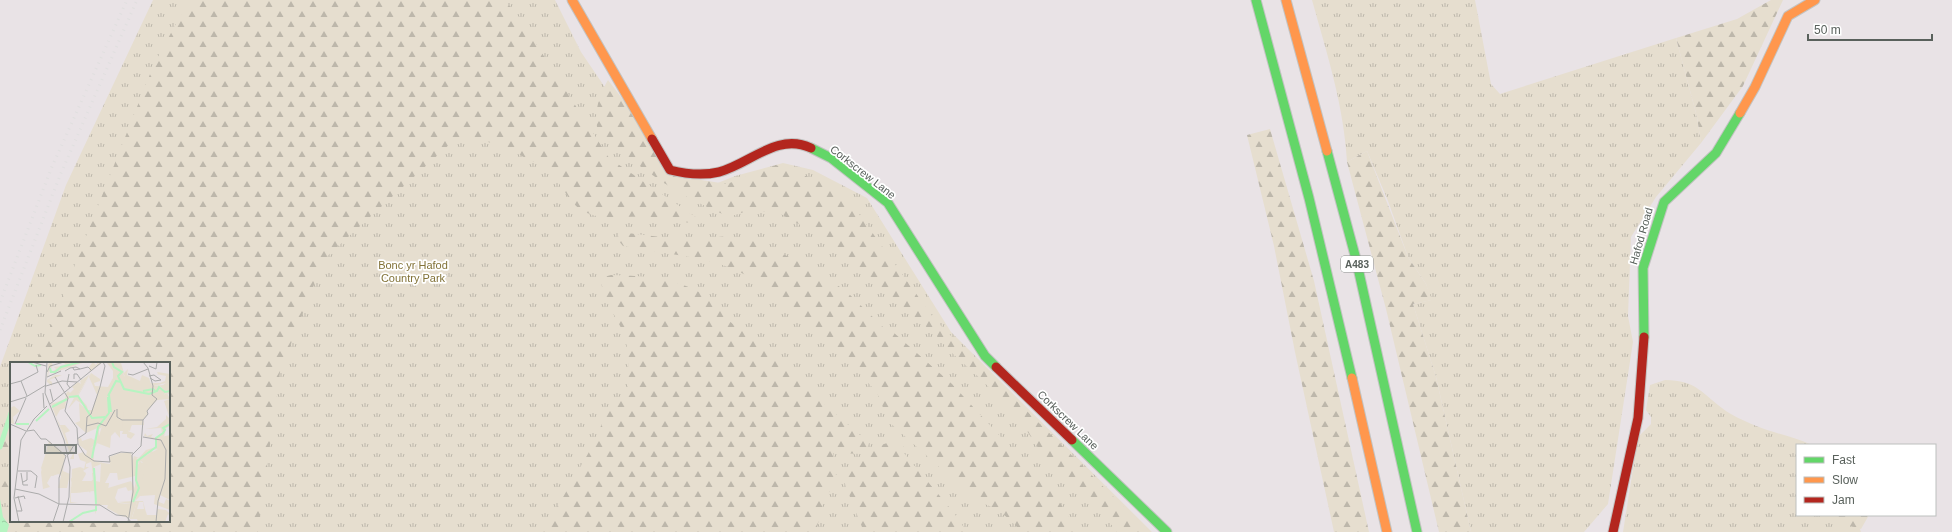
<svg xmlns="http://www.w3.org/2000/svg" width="1952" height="532" font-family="Helvetica,sans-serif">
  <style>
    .grass { fill: url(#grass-tufts); fill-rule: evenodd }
    .forest { fill: url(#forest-firs) }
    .water { fill: url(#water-ripples) }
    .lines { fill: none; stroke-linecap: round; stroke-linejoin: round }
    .stream { stroke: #b6f4c1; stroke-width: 5 }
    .fast-casing { stroke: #c3c3c2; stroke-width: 11 }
    .slow-casing { stroke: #c3c3c2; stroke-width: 11 }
    .jam-casing { stroke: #c3c3c2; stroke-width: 11 }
    .fast { stroke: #63d668; stroke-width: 9 }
    .slow { stroke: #ff974d; stroke-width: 9 }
    .jam { stroke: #b3261e; stroke-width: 9 }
    .rail { stroke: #e0dfdf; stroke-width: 3; stroke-dasharray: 1 5; stroke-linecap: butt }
    .labels { text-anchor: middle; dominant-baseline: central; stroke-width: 3.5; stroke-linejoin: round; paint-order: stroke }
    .shield { fill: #fff; stroke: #8b908d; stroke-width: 1 }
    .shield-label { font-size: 10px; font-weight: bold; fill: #59615c }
    .street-label { font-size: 11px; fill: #59615c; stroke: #fff }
    .park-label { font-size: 11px; fill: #827237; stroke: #fff }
    .inset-river { fill: none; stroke: #b6f4c1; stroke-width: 2 }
    .inset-road { fill: none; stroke: #ababab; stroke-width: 1 }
    .view { fill: #7e8380; fill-opacity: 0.15; stroke: #7e8380; stroke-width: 2 }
    .inset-edge { fill: none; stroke: #59615c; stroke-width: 2 }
  </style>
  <defs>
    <pattern id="grass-tufts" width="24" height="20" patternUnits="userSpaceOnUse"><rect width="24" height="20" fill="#e6decf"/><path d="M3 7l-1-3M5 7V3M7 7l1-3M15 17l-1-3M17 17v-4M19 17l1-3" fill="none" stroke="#bdb7ab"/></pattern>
    <pattern id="forest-firs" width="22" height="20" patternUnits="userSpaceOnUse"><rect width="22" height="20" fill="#e6decf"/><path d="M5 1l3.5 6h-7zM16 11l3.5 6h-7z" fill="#bdb7ab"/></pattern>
    <pattern id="water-ripples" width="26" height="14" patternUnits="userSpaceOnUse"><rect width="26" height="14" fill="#b6f4c1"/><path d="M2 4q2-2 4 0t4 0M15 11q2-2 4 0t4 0" fill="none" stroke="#97c9a0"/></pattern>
  </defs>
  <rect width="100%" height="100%" fill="#e9e3e6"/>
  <path class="grass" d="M153 0H555L581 52 655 161 698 191 735 176 783 163 813 170 867 198 951 332 1152 532H0V367L66 185ZM11 363H169V521H11Z
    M1312 0H1475L1491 84 1500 94 1676 38 1697 117 1701 143 1656 197 1631 237 1628 316 1633 342 1608 504 1584 532H1471L1436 377 1413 304 1431 300 1426 284 1408 257 1388 201 1367 151 1347 162C1344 106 1327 54 1312 0Z
    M1665 380C1697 380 1702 394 1726 411 1735 417 1749 423 1759 427 1777 434 1795 437 1812 445H1797V515H1855L1861 532H1623L1638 437 1651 424V417L1646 410 1650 385Z"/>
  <path class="forest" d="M189 0H503L515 11 609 158 697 218 701 224C680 222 659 218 638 217 622 216 605 220 590 214 570 208 564 186 551 173 540 162 483 137 468 137 461 137 457 139 451 143L324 259 280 372 258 532H11L12 527C10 524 7 519 6 515 6 506 11 499 0 495V477L4 475 10 465 9 454 2 448 11 425V521H169V363H36L154 64Z
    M1771 0H1783L1743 86 1701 143 1697 117 1676 38 1737 19Z
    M608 80 682 177 727 184 776 165 841 189 935 320 1149 532H1117L1094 503 1041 452 1019 419 982 380 951 352 934 333 884 293 822 237 779 213 750 210 729 217C712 209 693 201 677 191 663 183 599 139 597 127 594 110 600 94 608 80Z
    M1270 129 1314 281 1369 532H1334L1295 352 1274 246 1247 135Z
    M1367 151 1408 257 1426 284 1432 300 1413 304 1436 377 1471 532H1439L1386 309 1347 162Z
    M619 232 686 240 729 236 750 240 765 245 817 271 847 292 883 327 893 332 952 384 1057 498 1078 532H1022C1008 518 998 507 978 502L888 421 879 397 873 388 847 360 799 316 759 282 732 268 702 259 623 246 618 240Z
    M611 275C646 276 684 278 713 301 720 307 724 318 733 324 737 327 742 328 746 331 762 339 774 352 782 367L869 443 865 454 833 453 837 483 824 498 816 532H543L593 445 608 409 628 388C628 369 630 350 623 332 615 315 605 302 601 283L604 277Z
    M896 440 904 446 903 452 954 513 967 532H864L846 487 844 480 846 472 852 465 878 446Z
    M1835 515H1869L1861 529 1841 523Z"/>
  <path class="water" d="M0 499 3 517 9 525 7 532H0Z"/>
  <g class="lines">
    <path class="stream" d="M0 447 11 413"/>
    <g class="fast-casing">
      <path id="fast" d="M1256 0 1309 198 1352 378
        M811 148 831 158 888 203 985 356 996 367
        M1327 151 1356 259 1417 532
        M1644 337 1643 268 1664 202 1716 153 1740 113
        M1072 440 1167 532"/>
    </g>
    <g class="slow-casing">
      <path id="slow" d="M572 0 652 139
        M1286 0 1327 151
        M1740 113 1755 87 1788 16 1815 0
        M1352 378 1387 532"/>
    </g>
    <g class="jam-casing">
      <path id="jam" d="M652 139 670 170C686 174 702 176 719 172 750 164 777 132 811 148
        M996 367 1072 440
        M1613 532 1638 418 1644 337"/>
    </g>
    <use href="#fast" class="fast"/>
    <use href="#slow" class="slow"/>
    <use href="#jam" class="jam"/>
    <path class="rail" d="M0 302 51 169 127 0
      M0 330 61 173 137 0"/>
  </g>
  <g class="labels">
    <rect class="shield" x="1341" y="256" width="32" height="16" rx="3"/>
    <g class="shield-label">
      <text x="1357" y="264">A483</text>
    </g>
    <g class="street-label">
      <text transform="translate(863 172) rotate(38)">Corkscrew Lane</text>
      <text transform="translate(1641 236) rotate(-74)">Hafod Road</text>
      <text transform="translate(1068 420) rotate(44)">Corkscrew Lane</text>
    </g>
    <g class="park-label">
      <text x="413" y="265">Bonc yr Hafod<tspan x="413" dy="13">Country Park</tspan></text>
    </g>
  </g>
  <g transform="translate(10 362)">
    <rect width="160" height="160" fill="#e9e3e6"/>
    <path d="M83 0 86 3 88 0H109L114 14 129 20 134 17 143 24 153 23 160 18V28L155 29 150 24 147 26 152 27 153 33 151 34 157 31 160 37 147 38 137 49 138 52 133 58 134 63H122L118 69 125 72 121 77 117 75V72H112L113 69H110V76L105 70 101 74 100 86 87 81 92 64 76 71 65 61 70 59 69 41 77 48H82L87 33 79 15 81 11 90 17V19L84 21 85 24 98 25 103 16V9L97 1 93 0 80 10 79 5ZM80 12 67 34 55 33 58 29 60 31 64 27 62 25 68 20 71 22 70 19ZM50 63H55L60 69 55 71 59 84 62 83 61 89 64 90V97H60L63 92H60ZM160 73V138L150 133 149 140 154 142 156 137 160 139V148L144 142 145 133 130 134 125 139 126 134 121 140 122 128 118 129 116 125 108 127 105 136 108 141 121 142 120 156 111 154 97 146 98 143H85L86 121H90L91 117V102L84 105 83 101 86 119 84 129 65 131 68 141 65 131H61L62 107 70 105 74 107 73 109 76 112 72 119 79 121 84 117 81 99 100 102 99 95 110 91H121L123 98 124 94 129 96H126L128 103 130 99 132 101H137L132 98 133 95 148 87 147 76ZM100 111H107L108 118 125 114 129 126 127 131 121 119 98 126 99 121H95ZM71 76 72 79 81 76 86 79 79 89 81 98 76 100 70 98 68 92 73 90 76 93 77 89 69 83 68 77ZM39 79 55 93 53 109 60 112 57 126H48L51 114 49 112 41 114 37 121 40 125 33 127 31 110ZM127 140H129L127 147H135L137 153H147V147L156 148 160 152V154L158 152 155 160H128V156H122Z" fill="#e6decf" fill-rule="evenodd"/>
    <path d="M41 0 43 3 40 8 43 9 46 7 44 5 58 3 54 2 57 0H75L43 11 39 9 37 18 45 13H52L39 18 42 20V24L37 20 38 2ZM108 0 111 1 114 11 118 7 117 13 130 19 132 13 139 16 142 25 136 19 128 21 115 15ZM147 10 160 12V20L143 24V27L144 30 147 29 150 24 155 30 159 28 160 29 158 30 160 31V64L156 66 154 75 146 77 134 74 135 71 137 74 143 72 141 75 146 76 152 71 151 66 135 67 147 65 156 57V53L160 57 154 39 160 37V33L157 31 154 32 155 34H150L153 33 150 27 146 31 150 35H146L147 37 120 31 114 33 115 38H103L100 40 101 30 106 25V19L115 27 143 31 141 21H150L155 19 156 14 146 12H148ZM79 15 68 34 77 44 79 53H76L74 49H78L75 44 66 38 58 47 64 36 61 35 56 39 55 46 50 48 46 55 50 63 53 74 41 42 55 37 56 33 66 34 64 31 67 34ZM126 49V53L121 54 120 58 132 59 133 61H122L120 69 112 67 114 50 115 55 119 57 123 50ZM91 62 94 64 89 67V78L83 89 84 98H87L84 99V105L82 111 85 110 84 105 86 119 90 120 91 101 92 100 91 121H99L98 127 97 128 98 122H90V137L88 142 90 122 87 121V148L85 152 86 135 83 127 86 119H84V112H83L84 117 83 119 82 111 83 99 76 102V105H79L73 109 76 111V112L72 117V119H83L78 122 81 127 80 131 79 129 75 130 79 127 75 120 66 123 61 119V125L65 124 61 130H73L61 131V140L68 141H60L61 116 71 117 76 112 72 109 66 113 61 112 74 108 71 105 74 107 76 99 81 97 78 90 86 80V69H88V65ZM146 77H148V87L142 88 143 92 137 91 132 98 144 102H136L141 109 131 99 128 101 134 114 140 117H133L128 103 126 114 124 95 128 97 136 88 146 85ZM39 81 48 86 55 93 51 108 43 114 35 113 31 106ZM126 116 129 127 126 133 133 134H126L124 139H133L135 147H131H134L133 140H127L122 155H130L128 160 127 157H120L121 142 108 140 123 139Z" fill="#e6decf"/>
    <path d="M4 44 10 49 3 55 4 62 0 61V46Z" fill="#e6decf"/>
    <path class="inset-river" d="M18 0 25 4 31 3M102 0 104 5 112 10 108 14 114 27 139 32 147 29 149 25 155 30 160 29M40 6 41 10H45L51 5 70 0M133 29 143 27 145 29M99 33 101 50M98 34 106 19 111 20M59 35 68 34 82 56 95 55M42 45 57 37M26 59 39 47M6 62H19M82 96 88 65 99 51 98 35M84 106 86 142M123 140 129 126 126 118 127 99 146 85V76L153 71 155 68 153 66 160 62M59 160 73 151 86 148V144"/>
    <path class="inset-road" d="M22 0 36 4M37 0 35 31 54 78 60 105 59 135 53 160M139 4 146 7 147 0M70 7 78 5 81 8M55 9 60 6 66 5 70 7 64 8 63 6M37 10 40 4 54 0M59 12 57 22 60 26M118 12 123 13 138 7M139 14 144 13 151 18 145 19 140 16M37 15 51 9M45 15 58 36 55 49 67 66 68 82 64 83 58 93M64 17V12H67L71 18M11 19 17 34M52 19 67 20M0 22 11 19 28 10 26 3M36 24 52 19M40 27 43 39M33 31 34 46M0 40 16 35 36 23M40 42 92 0M107 47V55L112 58H133M0 62 16 69M5 62 16 36M76 64 88 61 96 64 105 48M17 69 24 68 31 77H36L56 94M133 75 151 78M67 77 76 71 77 55 81 52 90 25 95 4 93 0M68 82 75 93 84 99 100 100 99 94 111 90 123 91M8 109H21L27 114 25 126M11 111 13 123H18M13 120 17 118V110M5 127 29 132 49 142 90 143 106 153 116 154 121 160M5 136 14 134 15 137M7 149H12L8 134M9 160 4 136 11 78 24 57 37 44M43 160 49 142V116L56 94M118 160 123 130 122 93 131 84 133 58 138 52 137 49 147 37 142 33 143 24 138 6 133 0M146 160 148 139 155 117 156 88 151 78"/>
    <path class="view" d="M35 83H66V91H35Z"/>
    <rect width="160" height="160" class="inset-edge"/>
  </g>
  <rect x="1796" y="444" width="140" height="72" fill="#ffffff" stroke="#bdc0be"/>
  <rect x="1804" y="457" width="20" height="6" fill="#63d668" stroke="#bdc0be"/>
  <text x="1832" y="464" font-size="12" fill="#59615c">Fast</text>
  <rect x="1804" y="477" width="20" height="6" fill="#ff974d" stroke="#bdc0be"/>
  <text x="1832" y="484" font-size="12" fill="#59615c">Slow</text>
  <rect x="1804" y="497" width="20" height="6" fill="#b3261e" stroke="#bdc0be"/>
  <text x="1832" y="504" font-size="12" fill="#59615c">Jam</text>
  <path d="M1808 34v6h124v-6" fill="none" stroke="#59615c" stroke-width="2"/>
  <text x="1814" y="34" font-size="12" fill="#59615c" stroke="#ffffff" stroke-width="3" paint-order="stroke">50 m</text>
</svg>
